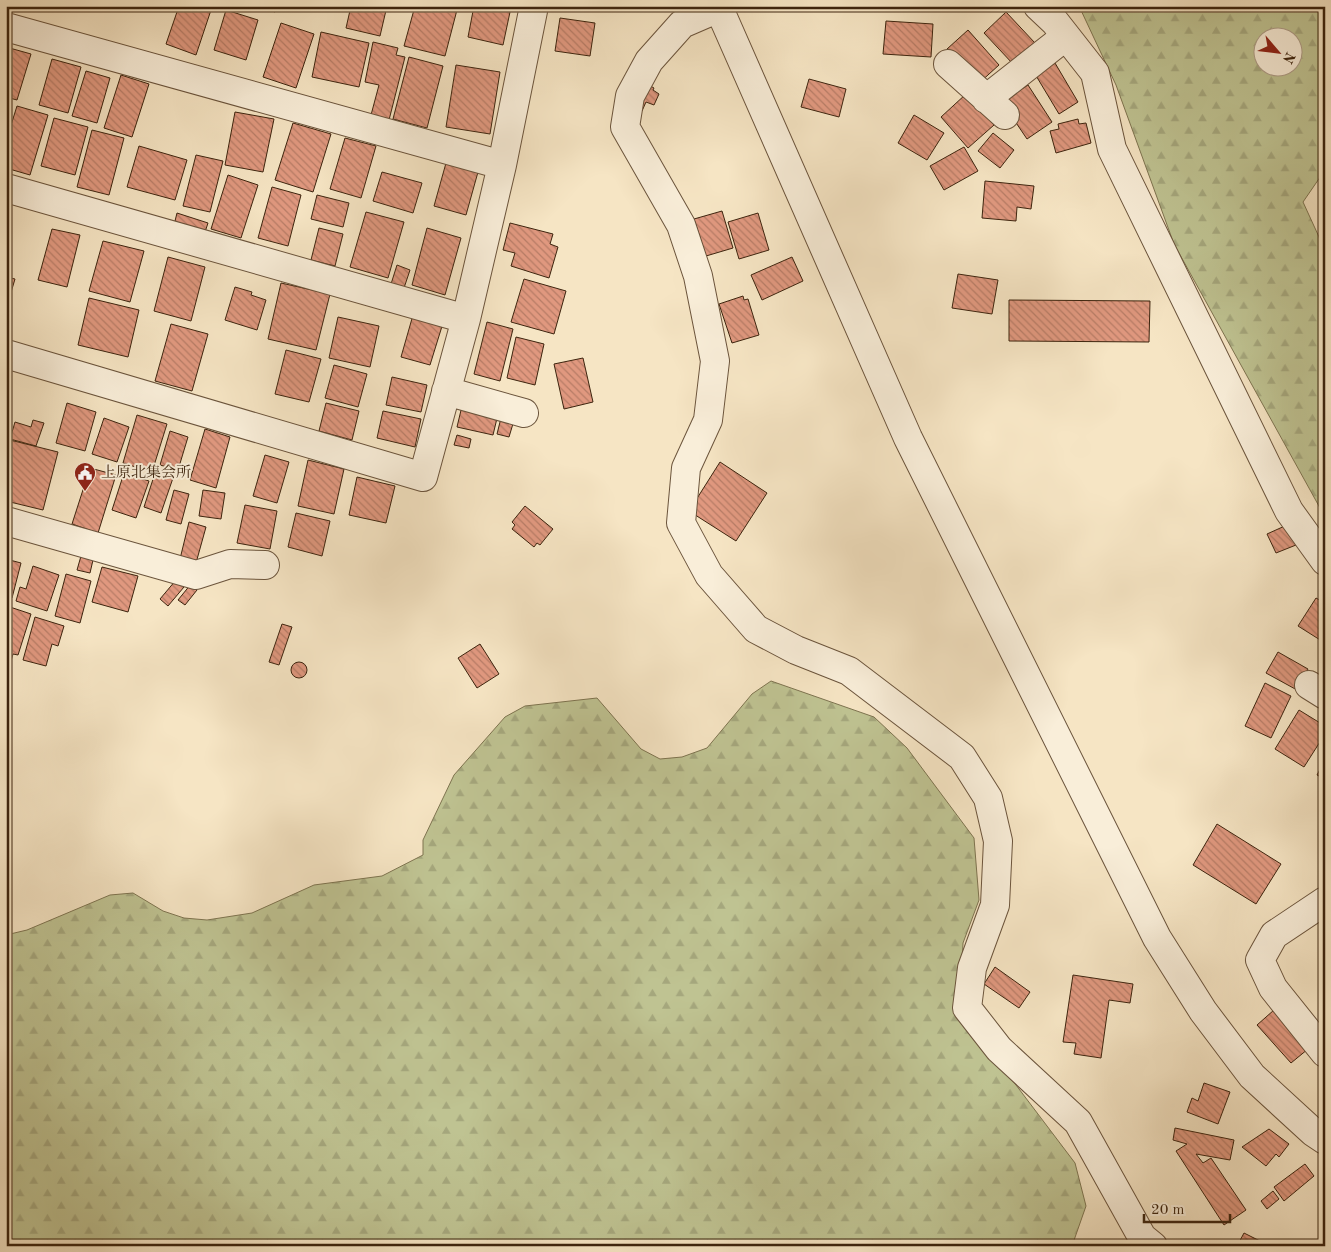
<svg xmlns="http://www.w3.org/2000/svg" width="1331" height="1252" font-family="'Old Standard TT','Noto Serif JP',serif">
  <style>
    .forest { fill: url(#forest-firs); stroke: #7e7450; fill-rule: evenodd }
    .building { fill: url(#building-back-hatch); stroke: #3d240e }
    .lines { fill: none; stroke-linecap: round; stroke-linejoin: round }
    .minor-casing { stroke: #6b543c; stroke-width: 30 }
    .minor { stroke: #f9eed9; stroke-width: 28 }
    .labels { text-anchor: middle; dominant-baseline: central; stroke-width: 4; stroke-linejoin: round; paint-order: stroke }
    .poi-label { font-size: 15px; fill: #3d240e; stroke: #f9eed9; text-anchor: start }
  </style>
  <defs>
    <pattern id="forest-firs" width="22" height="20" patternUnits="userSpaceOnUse" patternTransform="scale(1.25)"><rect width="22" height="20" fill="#bfc392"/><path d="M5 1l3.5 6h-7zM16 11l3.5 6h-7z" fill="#a5a77d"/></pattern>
    <pattern id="building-back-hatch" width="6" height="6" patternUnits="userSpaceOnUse" patternTransform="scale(1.25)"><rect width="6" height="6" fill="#e0987f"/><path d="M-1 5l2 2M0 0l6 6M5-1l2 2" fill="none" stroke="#b77c66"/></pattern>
  </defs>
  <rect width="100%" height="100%" fill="#f6e5c4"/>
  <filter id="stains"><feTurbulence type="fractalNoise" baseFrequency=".004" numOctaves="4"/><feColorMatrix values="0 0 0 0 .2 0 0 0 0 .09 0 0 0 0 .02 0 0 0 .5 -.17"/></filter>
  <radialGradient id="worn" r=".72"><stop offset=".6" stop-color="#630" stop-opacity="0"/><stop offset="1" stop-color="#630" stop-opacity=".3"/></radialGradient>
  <path class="forest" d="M1079 6 1325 7V170L1303 202 1325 250V517L1174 244 1116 85ZM1264 38H1294V68H1264Z
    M771 681 874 717 907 748 974 838 979 900 963 943 960 1011 1075 1163 1086 1206 1072 1246H6V935L27 930 110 895 133 893 163 911 184 918 207 920 252 913 314 885 382 876 423 855V840L454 775 505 717 525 706 597 698 641 749 660 759 682 757 707 748 752 694Z"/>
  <path class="building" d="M179 6H200L211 10 196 55 166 44Z
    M256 6H277L275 12Z
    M351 6H387L380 36 346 28Z
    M415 6H458L445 56 404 46Z
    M474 6H483L510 12 503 45 468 37Z
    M226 10 258 20 246 60 214 50Z
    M1006 12 1035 43 1013 64 984 33Z
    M560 18 595 23 590 56 555 51Z
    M886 21 933 24 931 57 883 54Z
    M281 23 314 34 296 88 263 77Z
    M968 30 999 65 978 84 947 49Z
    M321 32 369 43 359 87 312 77Z
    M373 42 398 48 396 55 405 57 389 120 371 115 379 85 365 82Z
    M6 47 31 54 17 100 6 97Z
    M409 57 443 66 427 128 393 119Z
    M52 59 81 67 68 113 39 105Z
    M1055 63 1078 102 1059 114 1035 74Z
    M456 65 500 72 490 134 446 127Z
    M86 71 110 78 97 123 72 116Z
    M121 75 149 84 132 137 104 128Z
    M809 79 846 89 839 117 801 107Z
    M645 83 654 88 653 90 659 94 654 105 646 102 642 111 633 107Z
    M1028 85 1052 122 1027 139 1002 102Z
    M966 94 994 125 968 148 941 117Z
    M17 106 48 115 30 175 6 168V141Z
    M235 112 274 119 263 172 225 165Z
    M914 115 944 133 927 160 898 143Z
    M54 118 88 127 75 175 41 166Z
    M1078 119 1079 124 1086 123 1091 143 1056 153 1050 131 1059 129 1058 124Z
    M293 123 331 134 313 192 275 180Z
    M92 130 124 138 109 195 77 187Z
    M993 133 1014 150 1000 168 978 151Z
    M345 138 376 146 361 198 330 189Z
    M139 146 187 160 175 200 127 187Z
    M964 147 978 171 944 190 930 166Z
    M196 155 223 161 210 212 183 206Z
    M446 163 478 172 466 215 434 206Z
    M382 172 422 183 413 213 373 201Z
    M228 175 258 185 241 238 211 229Z
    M985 181 1034 186 1031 209 1017 207 1016 221 982 218Z
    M272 187 301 195 288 246 258 238Z
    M317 195 349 203 343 227 311 219Z
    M722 211 733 248 706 256 694 219Z
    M366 212 404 222 388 278 350 267Z
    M177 213 208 223 202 241 172 233Z
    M758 213 769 250 739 259 728 222Z
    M510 223 553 234 550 244 558 247 549 278 511 266 515 253 503 250Z
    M319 228 343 234 335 266 311 260Z
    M427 228 461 238 445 295 412 285Z
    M52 229 80 235 67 287 38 280Z
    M103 241 144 251 130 302 89 291Z
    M168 257 205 267 191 321 154 311Z
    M792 257 803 281 762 300 751 275Z
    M397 265 410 270 404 288 391 284Z
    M958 274 998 280 992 314 952 308Z
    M6 277 15 279 6 309Z
    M524 279 566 291 554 334 511 322Z
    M281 283 330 294 316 350 268 339Z
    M235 287 252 292 251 295 266 300 257 330 225 320Z
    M743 296 744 300 748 299 759 335 732 343 719 304Z
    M89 298 139 310 128 357 78 345Z
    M1009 300 1150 301 1149 342 1009 341Z
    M413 315 443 323 430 365 401 357Z
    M338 317 379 326 370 367 329 358Z
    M487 322 513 329 500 381 474 374Z
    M171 324 208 334 192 391 155 381Z
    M516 337 544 344 535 385 507 378Z
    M286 350 321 359 309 402 275 394Z
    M583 358 593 402 564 409 554 364Z
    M334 365 367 374 358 407 325 398Z
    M392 377 427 385 421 412 386 405Z
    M67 403 96 412 85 451 56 443Z
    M326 403 359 411 352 440 319 431Z
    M462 406 498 414 493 435 457 427Z
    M383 411 421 419 415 447 377 438Z
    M502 414 515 417 509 437 497 434Z
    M137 415 167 424 152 472 123 463Z
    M104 418 129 427 117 462 92 454Z
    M33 420 44 423 36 446 10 439 15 422 31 427Z
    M205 429 230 437 216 488 190 480Z
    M170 431 188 437 178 470 160 465Z
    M457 435 471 439 469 448 454 445Z
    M6 439 58 452 43 510 6 501Z
    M265 455 289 462 277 503 253 496Z
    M308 460 344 469 334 514 298 506Z
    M720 462 767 493 736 541 689 511Z
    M90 468 116 475 98 533 72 524Z
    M124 473 149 481 136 518 112 510Z
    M155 473 173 478 161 513 144 507Z
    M357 477 395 486 386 523 349 515Z
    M174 490 189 494 181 524 166 520Z
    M203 490 225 493 221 519 199 516Z
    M245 505 277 511 270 549 237 543Z
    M525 506 553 529 540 545 537 543 534 547 512 529 515 525 512 522Z
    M296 513 330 521 322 556 288 547Z
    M189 522 206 527 196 563 180 559Z
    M1287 525 1296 545 1276 553 1267 534Z
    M81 556 93 560 90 573 77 570Z
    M6 559 21 563 12 598 6 597Z
    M33 566 59 575 47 611 16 601 20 587 26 589Z
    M102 567 138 576 128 612 92 602Z
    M66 574 91 581 80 623 55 616Z
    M176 580 184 587 168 606 160 599Z
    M191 584 197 590 185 605 178 600Z
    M1316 598 1325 603V643L1298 626Z
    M7 606 31 614 18 655 13 654 9 668 6 667Z
    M35 617 64 626 58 646 52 644 46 666 23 660Z
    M282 624 292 627 279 665 269 662Z
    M480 644 499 674 477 688 458 658Z
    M1278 652 1308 669 1297 690 1266 673Z
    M291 670a8 8 0 1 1 16 0a8 8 0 1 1-16 0Z
    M1265 683 1291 696 1271 738 1245 726Z
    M1299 710 1325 726V734L1304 767 1275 749Z
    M1325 760V779L1317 775Z
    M1217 824 1281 864 1256 904 1193 865Z
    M995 967 1030 992 1019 1008 984 984Z
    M1073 975 1133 984 1130 1003 1109 1000 1101 1058 1074 1054 1076 1043 1063 1042Z
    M1274 1010 1308 1049 1291 1063 1257 1025Z
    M1204 1083 1230 1092 1218 1124 1187 1112 1192 1098 1198 1101Z
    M1175 1128 1234 1140 1230 1160 1196 1154 1203 1163 1211 1158 1246 1210 1224 1225 1176 1151 1187 1144 1173 1140Z
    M1269 1129 1289 1144 1279 1157 1276 1154 1266 1166 1242 1147Z
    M1305 1164 1314 1176 1284 1201 1274 1187Z
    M1273 1191 1279 1199 1267 1209 1261 1201Z
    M1244 1233 1268 1245 1237 1246Z"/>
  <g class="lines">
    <g class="minor-casing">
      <path id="minor" d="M718 6 908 438 1157 938 1203 1011 1252 1076 1313 1132 1325 1140
        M1038 6 1055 22 1095 73 1112 149 1289 511 1325 561
        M719 8 682 24 649 61 630 96 625 127 681 225 698 276 715 361 708 420 686 468 681 523 709 575 756 629 796 650 849 671 962 757 988 798 998 841 995 905 972 968 967 1008 999 1049 1078 1122 1142 1237 1153 1246
        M6 27 502 165
        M948 64 1005 115
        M986 99 1066 36
        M6 188 466 319
        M6 354 423 477 466 319 502 165 534 6
        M446 391 524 413
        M6 521 196 575 230 564 265 565
        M1309 685 1325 695
        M1325 901 1274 935 1260 960 1273 988 1325 1053"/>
    </g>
    <use href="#minor" class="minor"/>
  </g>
  <defs>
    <g id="civic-pin" transform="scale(1.125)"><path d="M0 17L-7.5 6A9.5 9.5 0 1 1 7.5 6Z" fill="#8f2418" stroke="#f9eed9"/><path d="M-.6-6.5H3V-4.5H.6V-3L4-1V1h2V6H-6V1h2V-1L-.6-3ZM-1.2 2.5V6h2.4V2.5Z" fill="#fff"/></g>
  </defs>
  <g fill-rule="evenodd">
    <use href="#civic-pin" x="85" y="473"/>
  </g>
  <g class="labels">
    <g class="poi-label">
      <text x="101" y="473">上原北集会所</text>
    </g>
  </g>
  <rect width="1331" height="1252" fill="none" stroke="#f6e5c4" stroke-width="25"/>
  <rect x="8" y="8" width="1316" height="1237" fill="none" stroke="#3d240e" stroke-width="2.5"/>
  <rect x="12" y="12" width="1306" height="1227" fill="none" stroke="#3d240e"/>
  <g transform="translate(1278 52) rotate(118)"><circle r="24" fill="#f9eed9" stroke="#ae9d88"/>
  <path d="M0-4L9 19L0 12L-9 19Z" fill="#8f2418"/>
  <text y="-8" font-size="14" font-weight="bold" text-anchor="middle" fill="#3d240e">N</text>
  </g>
  <path d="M1144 1214v8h86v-8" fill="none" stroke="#3d240e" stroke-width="2.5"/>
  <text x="1151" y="1214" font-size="15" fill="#3d240e" stroke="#f9eed9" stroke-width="4" paint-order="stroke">20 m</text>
  <rect width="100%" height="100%" filter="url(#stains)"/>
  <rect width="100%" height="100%" fill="url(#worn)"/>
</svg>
